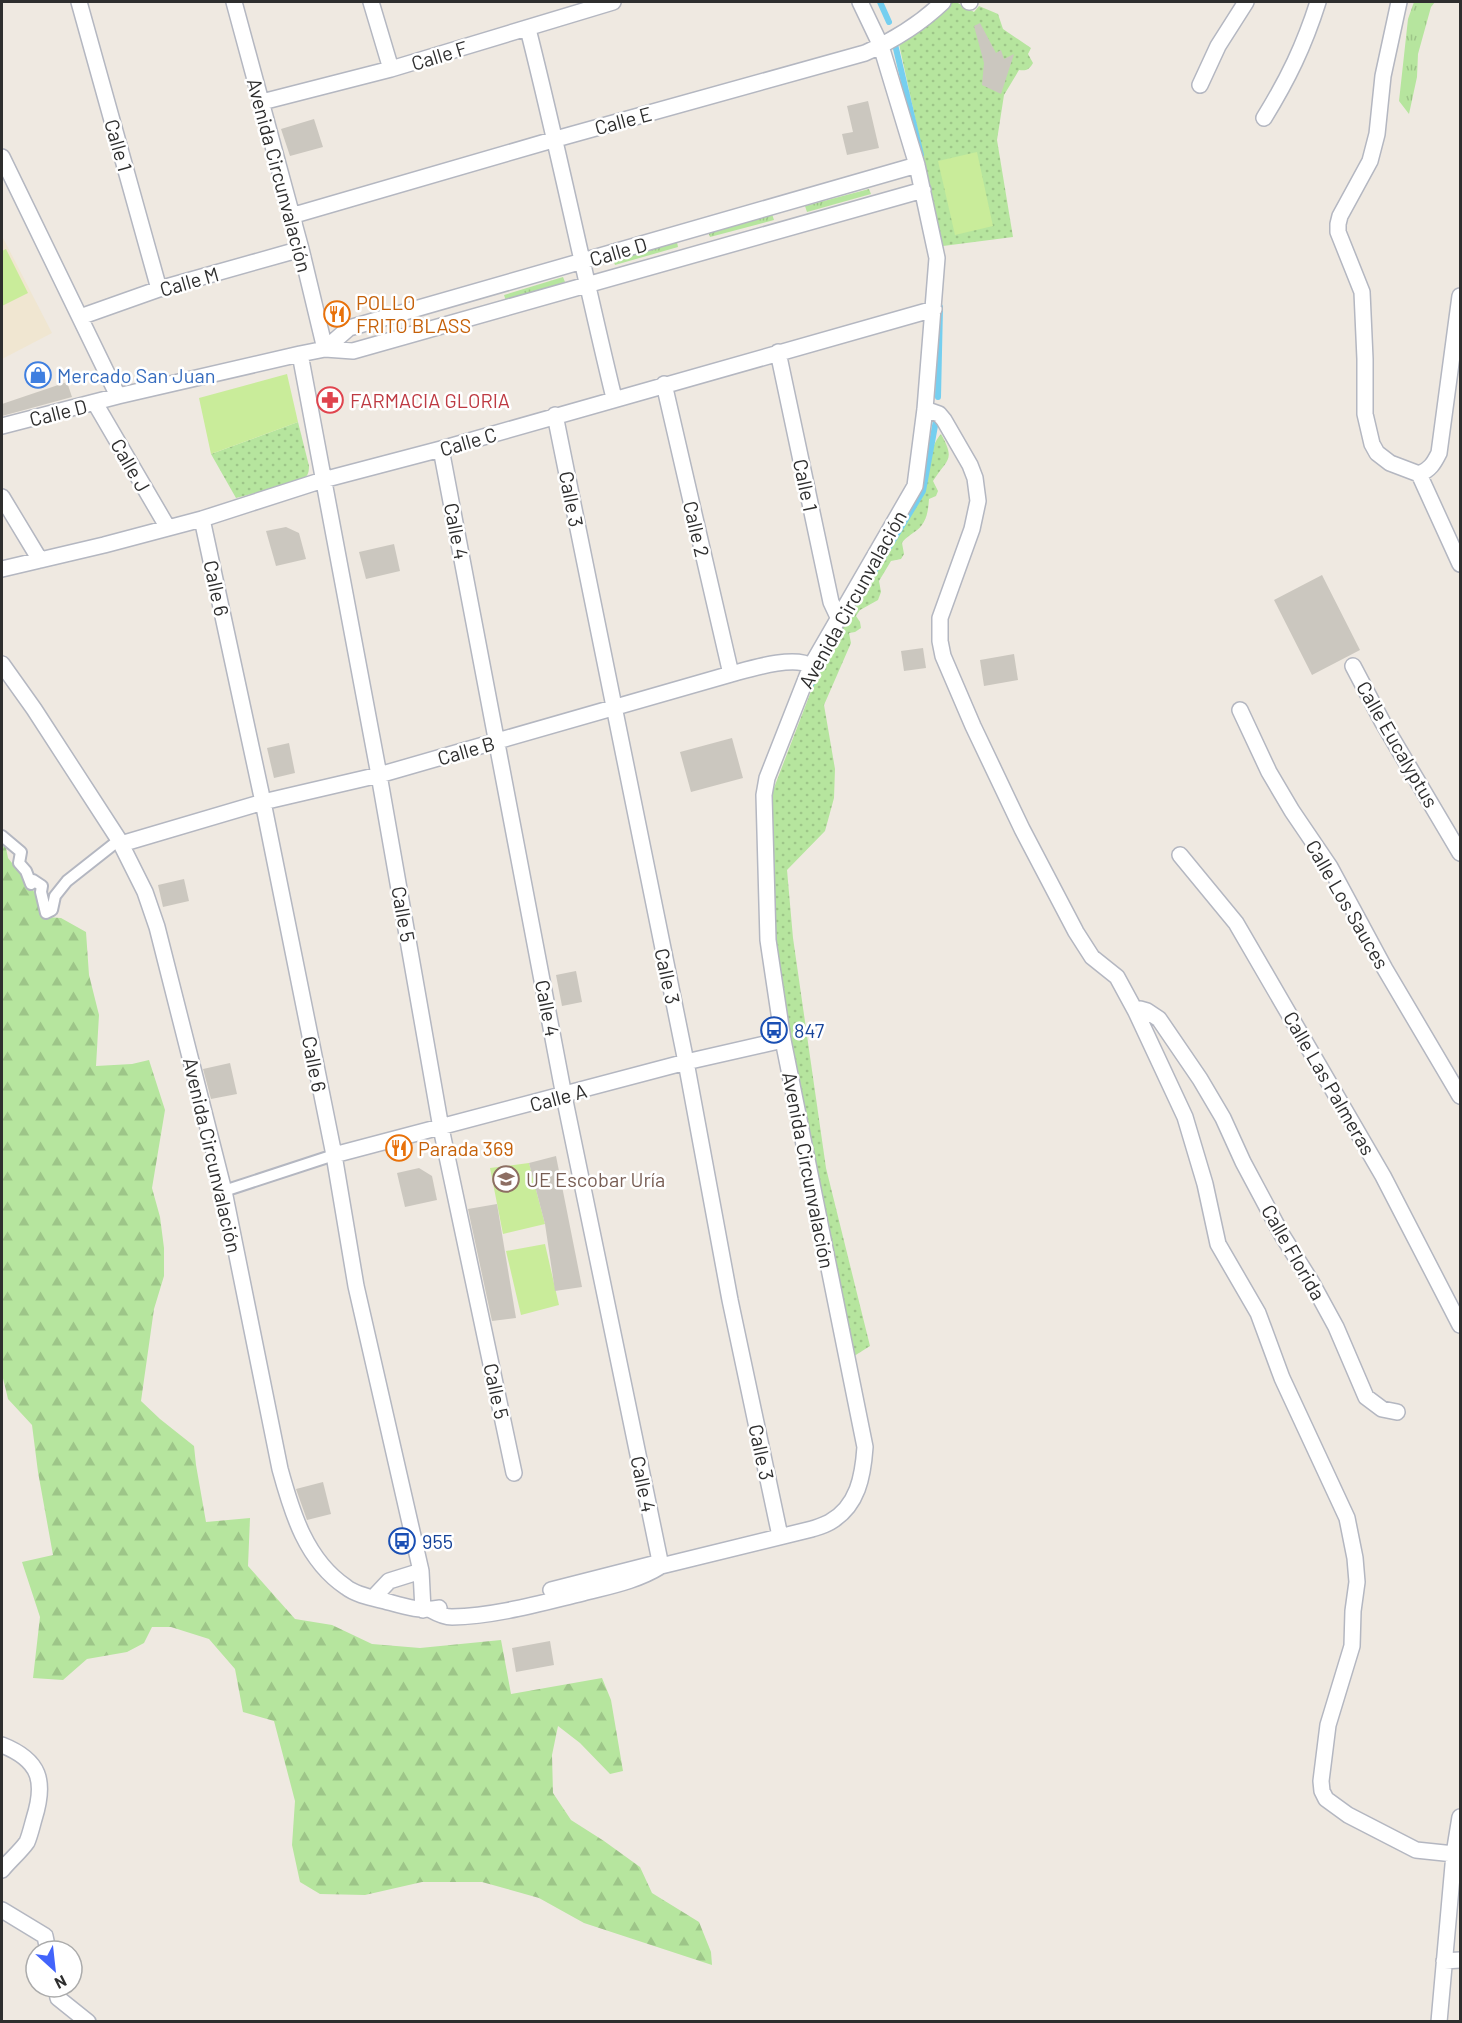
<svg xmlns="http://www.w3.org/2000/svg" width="1462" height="2023" font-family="Barlow,sans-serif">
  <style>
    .education { fill: #f0e6d1 }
    .grass { fill: url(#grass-tufts) }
    .forest { fill: url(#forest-firs) }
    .park { fill: url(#park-dots) }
    .pitch { fill: #c9ec9a }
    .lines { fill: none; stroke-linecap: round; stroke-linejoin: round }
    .stream { stroke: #75cff0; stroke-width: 6 }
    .building { fill: #cbc7bf }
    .pedestrian-casing { stroke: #b4b7c1; stroke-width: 14 }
    .minor-casing { stroke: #b4b7c1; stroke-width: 18 }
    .pedestrian { stroke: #fff; stroke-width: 10 }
    .minor { stroke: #fff; stroke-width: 15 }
    .labels { text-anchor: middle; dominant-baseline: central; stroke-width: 5; stroke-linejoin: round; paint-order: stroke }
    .street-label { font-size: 20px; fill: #2e2e2e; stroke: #fff }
    .food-label { font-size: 20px; fill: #c56008; stroke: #fff; text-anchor: start }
    .shop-label { font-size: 20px; fill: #366cbe; stroke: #fff; text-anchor: start }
    .health-label { font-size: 20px; fill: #be3a42; stroke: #fff; text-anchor: start }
    .transit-label { font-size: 20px; fill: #164399; stroke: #fff; text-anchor: start }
    .education-label { font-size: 20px; fill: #785e54; stroke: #fff; text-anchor: start }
  </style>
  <defs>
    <pattern id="grass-tufts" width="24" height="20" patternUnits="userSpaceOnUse" patternTransform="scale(1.5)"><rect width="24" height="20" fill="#b6e59e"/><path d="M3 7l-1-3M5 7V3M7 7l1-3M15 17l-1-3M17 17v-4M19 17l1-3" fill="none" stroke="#9dc588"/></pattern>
    <pattern id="forest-firs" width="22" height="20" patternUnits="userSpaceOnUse" patternTransform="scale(1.5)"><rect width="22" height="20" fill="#b6e59e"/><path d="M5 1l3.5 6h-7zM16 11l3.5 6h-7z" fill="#9dc588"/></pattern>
    <pattern id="park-dots" width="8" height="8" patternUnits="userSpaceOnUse" patternTransform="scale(1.5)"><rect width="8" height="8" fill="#b6e59e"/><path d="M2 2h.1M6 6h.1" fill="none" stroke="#9dc588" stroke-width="1.8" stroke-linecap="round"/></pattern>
  </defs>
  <rect width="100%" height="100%" fill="#efe9e1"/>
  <path class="education" d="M2 236 52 333 2 359Z"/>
  <path class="grass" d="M1414 2H1435L1431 7 1418 54 1417 77 1409 114 1399 101 1408 19Z
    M869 189 871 194 807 212 805 206Z
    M772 214 774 220 710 237 708 232Z
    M677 242 678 247 615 265 613 259Z
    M563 277 565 282 506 301 504 295Z"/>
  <path class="forest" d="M2 845 6 848 8 858 32 888 47 917 61 918 86 932 89 975 99 1015 96 1066 132 1064 149 1060 165 1110 152 1188 160 1217 164 1248V1276L154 1309 141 1401 160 1419 194 1446 196 1465 206 1522 250 1518 248 1566 295 1619 332 1625 372 1644 420 1648 501 1640 511 1694 602 1678 611 1700 623 1771 610 1774 580 1743 558 1726 552 1755 553 1793 571 1820 604 1841 640 1867 652 1893 699 1922 711 1952 712 1965 584 1923 539 1898 482 1882H422L365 1895 320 1894 300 1882 292 1845 295 1801 274 1721 243 1712 235 1669 209 1639 171 1627H152L144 1643 127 1652 87 1659 63 1680 33 1678 40 1617 22 1562 53 1555 38 1472 32 1425 8 1399 2 1374Z"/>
  <path class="park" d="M948 2H956L974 12 979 6 998 14 1003 29 1031 48 1028 54 1033 63C1029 70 1026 71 1019 70L1004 95 997 140 1013 237 943 246 899 44Z
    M298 422 309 466C309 474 307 477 301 481L236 498 211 454Z
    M941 434C956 461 947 459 933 481L938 491 936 496 929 499C928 514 926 525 913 533 908 537 905 538 902 543L904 554 901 559 891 561 879 581 881 592 878 600 860 610 856 616 860 622 861 628 855 632 849 633 851 643 824 705 835 769 834 798 825 831 787 870 793 938 826 1168 870 1346 851 1358 787 1045 775 952 772 793 823 660 923 492C929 473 928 448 941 434Z"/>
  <path class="pitch" d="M977 152 993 226 955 235 938 161Z
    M6 249 28 293 2 306V251Z
    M287 374 298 422 211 454 199 398Z
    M529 1163 545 1224 503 1234 490 1168Z
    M545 1244 559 1305 521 1315 506 1251Z"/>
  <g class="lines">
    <path class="stream" d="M880 2 889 22
      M894 40 921 155
      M938 397 940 307
      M874 572 923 491 937 415
      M811 685 823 659"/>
  </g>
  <path class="building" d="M980 23 996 53 1001 50 1004 59 1014 54 1001 94 982 85 984 63 974 26Z
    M868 101 879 148 847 155 842 134 853 132 847 106Z
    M314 119 323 147 290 156 281 129Z
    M67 382 72 397 2 416V404Z
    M286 527 299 533 306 559 276 566 266 531Z
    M394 544 400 571 366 579 359 552Z
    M1322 575 1360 650 1312 675 1274 600Z
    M923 648 926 668 904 671 901 651Z
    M1014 654 1018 680 984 686 980 660Z
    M732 738 743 778 691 792 680 752Z
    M289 743 295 773 274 778 267 748Z
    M184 879 189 901 163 907 158 885Z
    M576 971 582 1002 562 1006 556 975Z
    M230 1063 237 1094 211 1099 203 1069Z
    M556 1156 582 1287 555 1291 545 1224 529 1163Z
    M419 1168 432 1176 437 1200 405 1207 397 1173Z
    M497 1204 516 1318 492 1321 468 1209Z
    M323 1482 331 1514 307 1520 296 1489Z
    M550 1641 554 1665 516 1672 512 1648Z"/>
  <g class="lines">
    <g class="pedestrian-casing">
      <path id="pedestrian" d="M2 836 21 852 19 863 26 871 31 884 33 880 42 886 41 892 46 913 52 910 55 896 67 881 119 840
        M224 1191 334 1155"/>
    </g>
    <g class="minor-casing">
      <path id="minor" d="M79 2 159 289
        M234 2 301 249 325 349
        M371 2 391 69
        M969 2H970
        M1399 2 1383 76 1377 134 1370 161 1340 216 1338 224V232L1362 292 1365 359V414L1372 444 1377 453 1390 463 1419 474 1460 564
        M528 29C559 151 584 275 614 398
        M1200 85 1218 46 1246 2
        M262 102 391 69 613 2
        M1264 118C1288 79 1304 46 1318 2
        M2 157 118 396
        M291 216 556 139 865 53C892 41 921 23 943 2
        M80 317 159 289 301 249
        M325 349 349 328 917 165
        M778 352 831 602 838 617
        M300 354 379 775 441 1128 514 1473
        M664 384 731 674
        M95 403 168 528
        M925 409 939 414 944 420 970 465 975 478 978 501 972 529 940 618V641L943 656 973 726 1022 829 1076 932 1092 957 1117 977 1136 1012 1185 1117 1205 1184 1218 1244 1258 1313 1282 1378 1347 1518 1355 1558 1357 1582 1353 1611 1352 1646 1328 1725 1321 1781 1322 1791 1326 1799 1348 1815 1416 1850 1454 1854
        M555 415 686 1062 730 1300 780 1536
        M2 426 118 396 300 354 325 349 353 351 923 190
        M441 449 564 1096 661 1566
        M1419 474C1430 470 1434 463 1439 453L1460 296
        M2 497 40 560
        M202 519 263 802 334 1155 356 1286 421 1571 423 1610
        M2 569 104 545 202 519 323 480 441 449 934 309
        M2 664 34 709 119 840 145 892 157 927 224 1191 280 1469C292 1513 306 1560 346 1587 356 1595 373 1598 385 1601 403 1606 420 1612 439 1608
        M1353 666 1383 723 1460 853
        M1240 710 1269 772 1292 811 1330 867 1385 969 1460 1096
        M121 844 263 802 379 775 731 674C750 669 794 655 811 666
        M1180 855 1236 923 1383 1176 1460 1325
        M1136 1012 1140 1009 1147 1011 1159 1019 1200 1079 1223 1118 1243 1162 1282 1235 1312 1283 1336 1327 1366 1397 1382 1409 1397 1412
        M334 1155 686 1062 783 1040
        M551 1590 653 1564
        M373 1598 389 1581 421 1571
        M431 1610C438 1614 444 1617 452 1617 496 1616 541 1603 583 1593 610 1586 637 1581 661 1566L812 1529C818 1527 825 1525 830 1522 858 1506 863 1476 865 1447L783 1040 768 940 764 795 767 778 811 666 915 486 925 409 937 258 917 165 881 46 860 2
        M2 1745C40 1760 46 1781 34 1819 32 1826 30 1835 27 1842 20 1852 9 1861 2 1870
        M2 1910 45 1936 48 1951
        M1444 1961 1460 1960
        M56 1987 58 1998 88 2022
        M1439 2022 1454 1854 1460 1817"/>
    </g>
    <use href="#pedestrian" class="pedestrian"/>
    <use href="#minor" class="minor"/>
  </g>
  <defs>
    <g id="restaurant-ring" transform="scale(1.35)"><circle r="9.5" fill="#fff" stroke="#e8710a" stroke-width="1.5"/><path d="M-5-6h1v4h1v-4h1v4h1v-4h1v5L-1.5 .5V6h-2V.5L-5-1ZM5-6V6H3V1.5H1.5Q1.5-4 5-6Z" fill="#e8710a"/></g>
    <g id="shop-ring" transform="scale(1.35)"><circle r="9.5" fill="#fff" stroke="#3f7fe0" stroke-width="1.5"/><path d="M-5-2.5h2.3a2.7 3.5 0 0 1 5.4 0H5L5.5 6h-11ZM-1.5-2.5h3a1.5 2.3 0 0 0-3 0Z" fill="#3f7fe0"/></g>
    <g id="pharmacy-ring" transform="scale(1.35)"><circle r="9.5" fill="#fff" stroke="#e0444e" stroke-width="1.5"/><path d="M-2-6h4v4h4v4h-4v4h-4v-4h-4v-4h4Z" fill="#e0444e"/></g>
    <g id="bus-ring" transform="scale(1.35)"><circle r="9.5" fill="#fff" stroke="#1a4fb4" stroke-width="1.5"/><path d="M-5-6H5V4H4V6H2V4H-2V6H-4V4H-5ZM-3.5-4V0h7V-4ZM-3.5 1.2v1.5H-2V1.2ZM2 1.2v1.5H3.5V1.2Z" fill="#1a4fb4"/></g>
    <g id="school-ring" transform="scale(1.35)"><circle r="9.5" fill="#fff" stroke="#8d6e63" stroke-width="1.5"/><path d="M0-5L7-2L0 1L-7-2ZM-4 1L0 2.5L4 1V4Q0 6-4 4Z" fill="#8d6e63"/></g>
  </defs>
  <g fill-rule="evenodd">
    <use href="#restaurant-ring" x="337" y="314"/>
    <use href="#shop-ring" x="38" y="375"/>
    <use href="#pharmacy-ring" x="330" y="400"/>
    <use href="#bus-ring" x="774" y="1030"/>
    <use href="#restaurant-ring" x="399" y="1148"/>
    <use href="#school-ring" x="506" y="1179"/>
    <use href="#bus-ring" x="402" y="1541"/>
  </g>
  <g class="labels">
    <g class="street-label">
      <text transform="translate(439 55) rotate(-17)">Calle F</text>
      <text transform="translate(623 120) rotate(-15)">Calle E</text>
      <text transform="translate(119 145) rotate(74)">Calle 1</text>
      <text transform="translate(280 175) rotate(75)">Avenida Circunvalación</text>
      <text transform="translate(618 251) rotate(-16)">Calle D</text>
      <text transform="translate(189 281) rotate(-16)">Calle M</text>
      <text transform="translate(58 412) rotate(-14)">Calle D</text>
      <text transform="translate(468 441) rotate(-16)">Calle C</text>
      <text transform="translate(131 465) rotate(60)">Calle J</text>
      <text transform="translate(806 485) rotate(78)">Calle 1</text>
      <text transform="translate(572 499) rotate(79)">Calle 3</text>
      <text transform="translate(697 529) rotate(77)">Calle 2</text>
      <text transform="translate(457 531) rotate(79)">Calle 4</text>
      <text transform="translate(217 588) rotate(78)">Calle 6</text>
      <text transform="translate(852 599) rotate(-61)">Avenida Circunvalación</text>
      <text transform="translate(1398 744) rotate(60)">Calle Eucalyptus</text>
      <text transform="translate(466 750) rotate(-16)">Calle B</text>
      <text transform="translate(1348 904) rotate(60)">Calle Los Sauces</text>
      <text transform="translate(404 914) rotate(80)">Calle 5</text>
      <text transform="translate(668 976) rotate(78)">Calle 3</text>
      <text transform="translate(548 1008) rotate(79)">Calle 4</text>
      <text transform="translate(315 1064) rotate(79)">Calle 6</text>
      <text transform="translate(1330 1083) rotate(60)">Calle Las Palmeras</text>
      <text transform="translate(558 1097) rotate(-15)">Calle A</text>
      <text transform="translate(213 1155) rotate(77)">Avenida Circunvalación</text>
      <text transform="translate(809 1170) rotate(79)">Avenida Circunvalación</text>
      <text transform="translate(1294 1252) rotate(60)">Calle Florida</text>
      <text transform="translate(497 1391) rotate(78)">Calle 5</text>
      <text transform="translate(762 1452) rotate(78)">Calle 3</text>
      <text transform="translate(644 1484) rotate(78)">Calle 4</text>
    </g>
    <g class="food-label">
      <text x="356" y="302">POLLO<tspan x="356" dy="23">FRITO BLASS</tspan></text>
      <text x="418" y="1148">Parada 369</text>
    </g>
    <g class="shop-label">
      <text x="57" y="375">Mercado San Juan</text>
    </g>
    <g class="health-label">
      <text x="350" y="400">FARMACIA GLORIA</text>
    </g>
    <g class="transit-label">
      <text x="794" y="1030">847</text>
      <text x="422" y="1541">955</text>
    </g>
    <g class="education-label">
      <text x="526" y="1179">UE Escobar Uría</text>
    </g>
  </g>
  <rect width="1462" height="2023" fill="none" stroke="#2e2e2e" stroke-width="6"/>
  <g transform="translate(54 1969) rotate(153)"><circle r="28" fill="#ffffff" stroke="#ababab" stroke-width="1.5"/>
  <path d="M0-4.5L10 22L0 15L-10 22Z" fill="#4264fb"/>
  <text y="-9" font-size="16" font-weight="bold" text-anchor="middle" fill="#2e2e2e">N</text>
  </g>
</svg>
